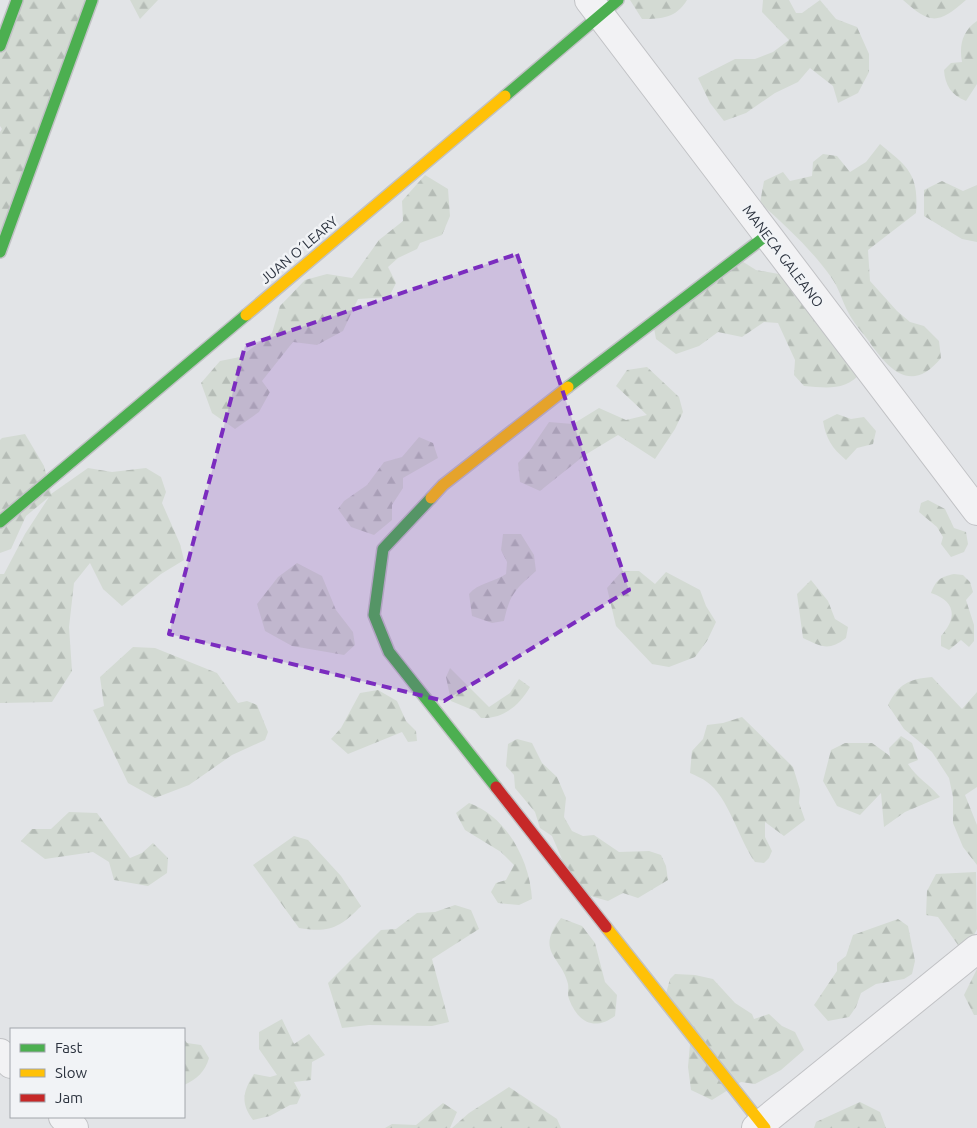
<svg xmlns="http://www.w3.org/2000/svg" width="977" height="1128" font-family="Ubuntu,sans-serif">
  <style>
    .forest { fill: url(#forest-firs) }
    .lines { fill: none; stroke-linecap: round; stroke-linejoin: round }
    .street-casing { stroke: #c1c2c5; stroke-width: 30 }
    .fast-casing { stroke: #c1c2c5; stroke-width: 14 }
    .slow-casing { stroke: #c1c2c5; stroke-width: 14 }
    .jam-casing { stroke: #c1c2c5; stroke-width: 14 }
    .street { stroke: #f2f2f4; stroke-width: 28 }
    .fast { stroke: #4caf50; stroke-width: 11 }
    .slow { stroke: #ffc107; stroke-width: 11 }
    .jam { stroke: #c62828; stroke-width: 11 }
    .marked { fill: #7b2cbf; fill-opacity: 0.2; stroke: #7b2cbf; stroke-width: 4; stroke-dasharray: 10 6; stroke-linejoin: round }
    .labels { text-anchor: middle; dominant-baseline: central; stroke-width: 5; stroke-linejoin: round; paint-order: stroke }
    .street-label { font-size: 14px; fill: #2b323e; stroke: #f1f3f6 }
  </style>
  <defs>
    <pattern id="forest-firs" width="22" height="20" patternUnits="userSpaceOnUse" patternTransform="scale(1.25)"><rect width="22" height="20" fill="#d3dad3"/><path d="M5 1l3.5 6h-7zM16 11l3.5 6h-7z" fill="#b5bcb6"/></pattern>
  </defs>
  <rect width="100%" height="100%" fill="#e2e4e7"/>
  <path class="forest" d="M22 0H93L0 256V132L2 129 0 126V53Z
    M130 0H158L140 19Z
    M630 0H687C676 18 662 19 642 19Z
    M763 0H789L796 13H802L820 0 836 19 857 27 869 54V72L858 93 838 103 833 86 810 68 798 82 775 93 746 113 724 121 710 103 698 78 735 59H755L773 52 789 40 762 12Z
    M903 0H966C938 25 930 24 903 0Z
    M977 21V84L966 101C951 95 945 85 944 70L951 63 962 62C959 46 962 31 977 21Z
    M880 144C908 167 919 174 916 213L868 250 870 281 897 311 910 322 924 326 939 341 941 358C911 395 888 369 868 340 861 331 853 322 848 312 842 301 839 288 831 277 811 249 786 226 760 203L764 181 783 172 790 181 812 176 813 162 823 154 837 156 850 172 866 162Z
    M425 175 448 189 450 216 442 235 420 243 417 249 398 258 388 267 396 283 389 297 358 299 343 331 317 345 293 342 262 381 270 392 259 412 235 429 212 413 201 383 220 361 240 357 272 333 280 306 305 280 327 274 352 278 379 240 403 221 402 201Z
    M942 181 963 191 977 185V242L962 239 924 216V190Z
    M737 258 756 270 790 276 862 372C845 391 828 388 804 386L794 375 795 360 778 323 764 322 742 337 718 332 699 346 676 354 656 339 653 323Z
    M647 367 679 397 683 412 675 429 655 459 618 435 585 455 540 491 520 482 518 463 530 450 549 422 573 424 599 408 626 420 647 415 616 386 627 370Z
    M837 414 851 419 864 417 876 431 873 444 857 448 846 460C832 448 826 439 823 421Z
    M25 434 44 466 51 494 88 468 112 472 146 468 161 477 166 492 162 503 180 544 184 560 161 574 122 606 103 589 90 563 74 583 69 627 72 671 52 702 0 703V574H4L25 534 49 497 26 516 11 549 0 553V440L2 438Z
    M419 437 433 443 438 458 403 478V488L392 505V520L374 535 351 527 338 509 344 501 367 485 384 462 402 457Z
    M928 500 945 509 954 528 966 532 968 544 964 552 951 557 941 544 943 537 937 527 919 512 921 503Z
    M503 534H521L534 555 536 571C516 589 510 593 504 621L492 623 472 616 469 594C478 583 494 582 506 574L507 562 501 550Z
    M297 563 322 576 336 610 353 632 355 645 344 655 292 646 265 631 257 604 278 577Z
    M622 571H639L655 584 666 572 700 590 706 606 716 622 707 641 695 657 669 667 652 664 616 626 607 588Z
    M954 574 963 575 970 582 973 592 966 600 974 625V641L969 647 961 640 949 650 941 646V636C958 617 955 601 931 593 936 580 940 577 954 574Z
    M811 580 828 601 835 619 848 627 846 638C828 652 821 646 803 638L797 594Z
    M133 647 155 648 217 673 238 703 247 701 257 705 268 732 265 740 232 755 189 785 155 798 128 783 93 710 104 706 100 677Z
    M450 668 489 707 510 693 519 679 530 687C519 706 503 719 481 718L475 711 451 701 446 677Z
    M932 677 962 709 977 692V787L965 795 977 825V865L963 847 953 823V797L949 778 932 752 904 729 888 705C899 684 908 679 932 677Z
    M378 690 397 701 406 721 416 731 417 741 408 742 402 732 348 754 331 739 341 728 360 693Z
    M742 717 793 767 800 790 799 803 805 820 784 836 765 822V837L772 851 769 858 764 863 755 862C739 840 728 796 707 782 702 778 696 776 690 773L692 751 703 739 707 725 723 723Z
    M901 736 912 743 918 760 908 764C917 778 929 784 940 797L905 812 884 827 881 793 860 815 837 806 823 781 831 750 845 743H872L890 756 889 748Z
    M517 739 532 743 542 763 557 777 566 798 564 817 572 831 583 836 594 835 619 852 649 851 661 855 666 866 668 880 638 898 623 893 608 901 587 895 573 885 552 836 540 828 535 812 515 788 514 775 506 766 508 744Z
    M469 803C506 816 530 860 532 899L519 905 498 903 491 892 496 883 506 880 514 865 501 852 465 830 456 813Z
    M69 812 97 813 130 858 142 853 153 843 168 858 167 873 148 886 114 880 109 862 93 852 45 859 21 841 32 829H51Z
    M294 836 308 840 341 876 361 906C340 928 329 933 299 928L253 865Z
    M976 872 977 929 972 939 958 945 938 917 926 915 927 891 936 874Z
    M455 905 471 910 479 929 432 959 449 1022 432 1026 369 1025 342 1028 328 983 381 930 396 929 417 913 435 912Z
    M561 918 582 926 595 943 605 982 617 995 615 1016C595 1031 578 1023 569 999 567 994 569 989 568 984 562 957 534 952 561 918Z
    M898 919 908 926 915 961 912 974 904 979 876 984 861 993 856 1007 849 1017 828 1021 814 1005 837 971V963L846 956 853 935Z
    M977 969V1015H974L964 995Z
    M675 974 695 975 713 979 735 1003 752 1014 754 1019 769 1014 782 1026 795 1032 804 1050 781 1070 755 1084 741 1082 712 1100 691 1090 688 1067 690 1044 664 1001 670 979Z
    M282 1019 294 1044 309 1034 325 1055 312 1062 311 1080 294 1082 301 1095 297 1104 290 1105 270 1116 253 1120C240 1103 243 1091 254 1074L270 1077 277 1075 259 1049V1032Z
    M184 1039 187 1043 201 1045 209 1058C205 1072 197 1079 184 1085Z
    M509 1087 557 1119 561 1128H452L469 1113Z
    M860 1102 880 1112 886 1128H814L816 1122Z
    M443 1103 457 1112 450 1128H385L392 1124 416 1125Z"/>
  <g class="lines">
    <g class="street-casing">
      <path id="street" d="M589 0 977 511
        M0 1053 11 1064
        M63 1117 74 1128
        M756 1128 977 949"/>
    </g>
    <g class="fast-casing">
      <path id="fast" d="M0 46 17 0
        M505 96 618 0
        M0 252 92 0
        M568 387 767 235
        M431 498 383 549 374 615 389 652 496 787
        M0 522 246 315"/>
    </g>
    <g class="slow-casing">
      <path id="slow" d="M246 315 505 96
        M431 498 443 485 568 387
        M606 927 765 1128"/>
    </g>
    <g class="jam-casing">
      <path id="jam" d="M496 787 606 927"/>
    </g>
    <use href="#street" class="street"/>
    <use href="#fast" class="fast"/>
    <use href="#slow" class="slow"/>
    <use href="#jam" class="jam"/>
  </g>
  <path class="marked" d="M517 254 629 590 444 701 169 634 245 346Z"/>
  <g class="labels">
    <g class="street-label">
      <text transform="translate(299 250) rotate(-40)">JUAN O´LEARY</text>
      <text transform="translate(783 256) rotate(53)">MANECA GALEANO</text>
    </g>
  </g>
  <rect x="10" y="1028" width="175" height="90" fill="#f1f3f6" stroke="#a2a6ac"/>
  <rect x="20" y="1044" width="25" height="8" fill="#4caf50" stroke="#a2a6ac"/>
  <text x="55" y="1053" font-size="15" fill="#2b323e">Fast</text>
  <rect x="20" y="1069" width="25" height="8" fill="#ffc107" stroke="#a2a6ac"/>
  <text x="55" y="1078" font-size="15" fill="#2b323e">Slow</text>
  <rect x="20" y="1094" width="25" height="8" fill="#c62828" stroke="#a2a6ac"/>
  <text x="55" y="1103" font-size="15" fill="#2b323e">Jam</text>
</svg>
